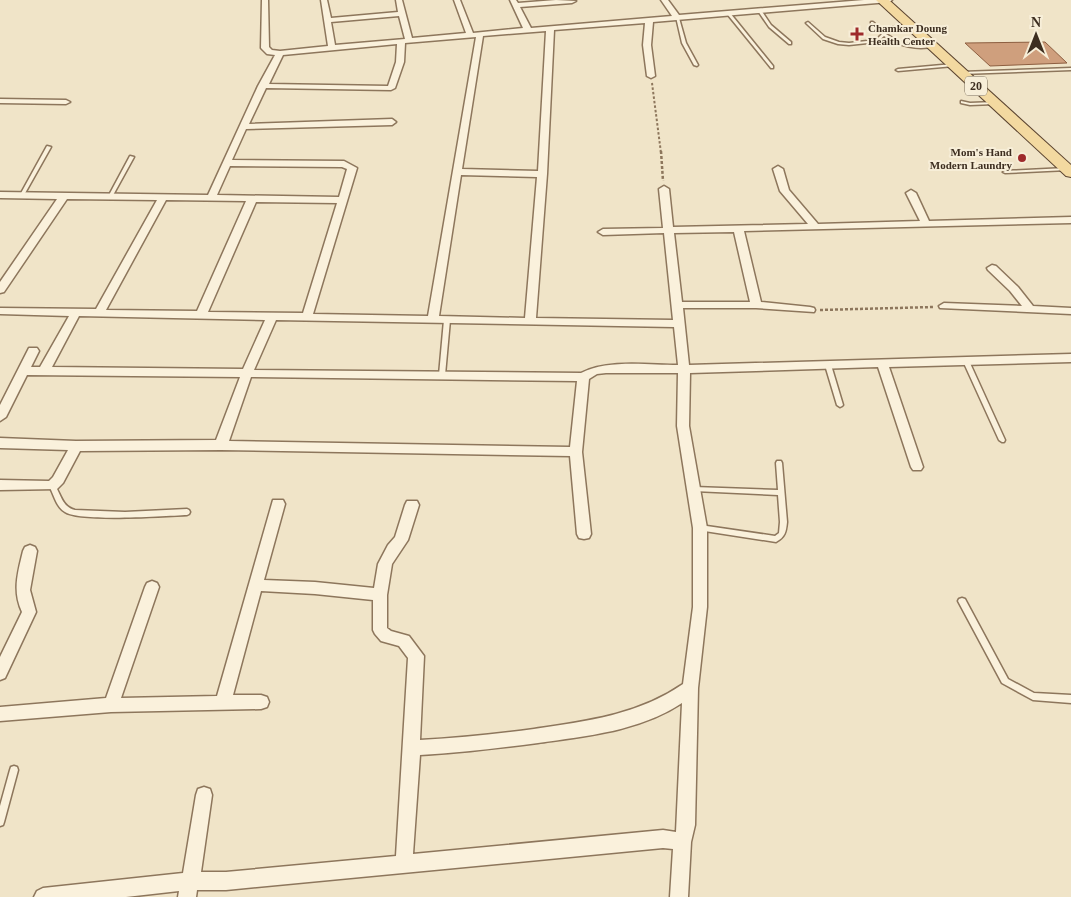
<svg xmlns="http://www.w3.org/2000/svg" width="1071" height="897" font-family="Georgia,serif">
  <style>
    .building { fill: #cf9f7d; stroke: #8d5f41 }
    .lines { fill: none; stroke-linecap: round; stroke-linejoin: round }
    .lane-casing { stroke: #8d765c; stroke-width: 3 }
    .street-casing { stroke: #8d765c; stroke-width: 3 }
    .primary-casing { stroke: #5b4430; stroke-width: 2 }
    .path-far1 { stroke: #8d765c; stroke-width: 2; stroke-dasharray: 2.5 2; stroke-linecap: butt }
    .path { stroke: #8d765c; stroke-width: 2.5; stroke-dasharray: 3 2; stroke-linecap: butt }
    .lane { fill: #faf1dc; fill-rule: evenodd }
    .street { fill: #faf1dc; fill-rule: evenodd }
    .primary { fill: #f3d9a0; fill-rule: evenodd }
    .poi-dot { fill: #9e2a2b; stroke: #f7eed8; stroke-width: 2 }
    .labels { text-anchor: middle; dominant-baseline: central; stroke-width: 4; stroke-linejoin: round; paint-order: stroke }
    .far-poi-label { font-size: 11px; font-weight: bold; fill: #3d2e20; stroke: #f7eed8; text-anchor: start }
    .shield { fill: #f7eed8; stroke: #756857; stroke-width: 1 }
    .shield-label { font-size: 12px; font-weight: bold; fill: #3d2e20 }
  </style>
  <rect width="100%" height="100%" fill="#f0e4c8"/>
  <path class="building" d="M1045 42 1067 63 990 66 965 43Z"/>
  <g class="lines">
    <g class="lane-casing">
      <path id="lane" d="M759 10H761L771 25 791 42V44H789L769 27 758 11Z
        M728 13H730L773 66V68H771L728 15Z
        M676 17 679 18 686 43 698 65 697 66 694 65 682 43Z
        M808 22 825 37 839 42 849 43 876 40 882 34 871 24V22H873L884 32 889 27 910 25 912 26 911 27 891 29 886 34C902 45 914 46 933 45L935 46C918 51 898 46 884 36L877 42 849 45 838 44 823 39 807 24 806 23Z
        M953 64 955 65 954 66 898 71 896 70 898 69Z
        M1071 68V70L961 74 959 73 961 72Z
        M961 101 970 103 995 102 997 103 995 104 970 105 961 103Z
        M47 146 51 147 24 195 22 196H20V195Z
        M130 156 134 157 112 197V198H108V197Z
        M1066 168 1068 169V170L1005 173 1003 172 1005 171Z
        M447 318 450 320 445 375 442 377 439 375 444 320Z
        M966 359 969 361 1005 440 1004 442H1002L999 440 963 361Z
        M828 363 831 365 843 405 842 406 840 407 837 405 825 365Z
        M777 461H781L782 463 787 522C786 532 785 537 776 542L698 530 697 528 698 526 700 525 775 536 779 533 780 522 778 495 694 491H692L691 489 692 487H694L778 490 776 463Z
        M50 484H54C61 494 62 507 75 510L125 512 187 509 189 510 190 512 189 514 187 515C165 516 80 522 65 512 56 507 54 494 49 486Z
        M962 598 965 599 1008 679 1034 693 1071 695V703L1033 700 1002 683 958 601 959 599Z
        M14 766 17 767 18 770 4 822 3 825 0 826V806L10 770 11 767Z"/>
    </g>
    <g class="street-casing">
      <path id="street" d="M262 0H268L269 47 272 50 280 51 328 46 321 0H327L331 18 398 12 396 0H402L412 38 466 33 454 0H460L473 33 523 28 510 0H516L518 3 556 0 576 1 572 3 520 7 531 28 672 16 661 0H668L679 15 864 0H892L889 2 653 22 651 45 655 76 651 78 647 76 643 45 645 23 554 30 547 174 536 318 673 320 664 233 603 235 598 232 603 229 663 228 659 189 664 186 669 189 673 227 808 224 780 191 773 169 778 166 783 169 789 190 818 224 920 221 906 193 911 190 916 193 929 221 1071 217V223L744 231 761 302 810 307 814 308 815 310 814 312 756 308H683L689 365 1071 354V362L889 367 923 467 921 470H913L911 467 878 367 690 373 689 426 707 528V607L698 688 695 825 691 842 688 897H670L673 849 663 848 226 890H197L196 897H178L179 891 126 897H34L37 891 43 888 183 873 196 795 198 789 204 787 210 789 212 795 201 872H226L396 856 408 658 399 646 381 641 375 634 373 630V600L315 594 261 591 233 695H261L267 697 269 702 267 707 261 709 111 712 0 721V707L106 698 145 587 147 583 152 581 157 583 159 587 121 698 217 696 273 500H283L285 504 264 580 315 582 374 588 378 564 388 545 395 537 405 505 407 501H417L419 505 408 540 392 564 387 595V628L391 631 409 636 424 656 420 740C459 738 497 734 534 729 587 721 638 715 683 684L693 607V528L677 426 678 373H606L597 374 589 379 582 452 591 534 589 538 584 539 579 538 577 534 570 456 221 450 80 451 63 483 57 489 0 490V480L49 481 53 477 68 450 0 448V438L76 441 216 440 240 377 27 375 6 417 0 421V405L29 348H37L39 351 31 367H40L69 316 0 314V308L96 309 157 200 67 199 4 292 0 293V282L57 199 0 198V192L208 195 258 86 275 55 267 54 261 48ZM399 16 405 39 335 45 331 22ZM546 31 538 171 462 169 483 36ZM476 37 428 316 313 314 357 168 344 161 232 160 246 129 392 125 396 122 392 119 249 124 266 88 391 90 395 88 404 62 405 43ZM397 44 396 62 388 86 269 84 283 55ZM230 166 342 167 347 169 339 197 217 195ZM461 175 537 177 525 318 439 316ZM166 200 246 201 197 311 106 310ZM256 202 337 203 303 313 208 312ZM734 232 750 302H682L674 233ZM79 316 265 320 243 369 52 367ZM276 320 674 327 678 365C649 365 607 359 581 373L254 370ZM251 377 577 381 570 447 229 441ZM682 703 676 832 663 830 413 854 420 755C459 753 499 748 538 743 587 736 640 731 682 703Z
        M0 99 66 100 70 102 66 104 0 103Z
        M992 265 996 266 1018 287 1033 306 1071 308V314L940 308 939 306 944 303 1022 306 1010 291 988 270 987 268Z
        M30 545 35 547 37 551 30 590 36 612 5 678 0 680V657L22 612C12 591 18 572 23 551L25 547Z"/>
    </g>
    <g class="primary-casing">
      <path id="primary" d="M876 0H889L1071 165V177L1066 176Z"/>
    </g>
    <path class="path-far1" d="M652 83 661 153"/>
    <path class="path" d="M661 151 663 181
      M820 310 933 307"/>
    <use href="#lane" class="lane"/>
    <use href="#street" class="street"/>
    <use href="#primary" class="primary"/>
  </g>
  <g class="poi-dot">
    <path d="M854.5 26.5h5v5h5v5h-5v5h-5v-5h-5v-5h5z"/>
    <circle cx="1022" cy="158" r="5"/>
  </g>
  <g class="labels">
    <g class="far-poi-label">
      <text x="868" y="28">Chamkar Doung<tspan x="868" dy="13">Health Center</tspan></text>
      <text x="1012" y="152" text-anchor="end">Mom's Hand<tspan x="1012" dy="13">Modern Laundry</tspan></text>
    </g>
    <rect class="shield" x="965" y="76.5" width="22" height="19" rx="4"/>
    <g class="shield-label">
      <text x="976" y="86">20</text>
    </g>
  </g>
  <g transform="translate(1036 35)" stroke="#f7eed8" stroke-width="4" paint-order="stroke">
  <path d="M0-4L9 19L0 12L-9 19Z" fill="#3d2e20"/>
  <text y="-8" font-size="14" font-weight="bold" text-anchor="middle" fill="#3d2e20">N</text>
  </g>
</svg>
